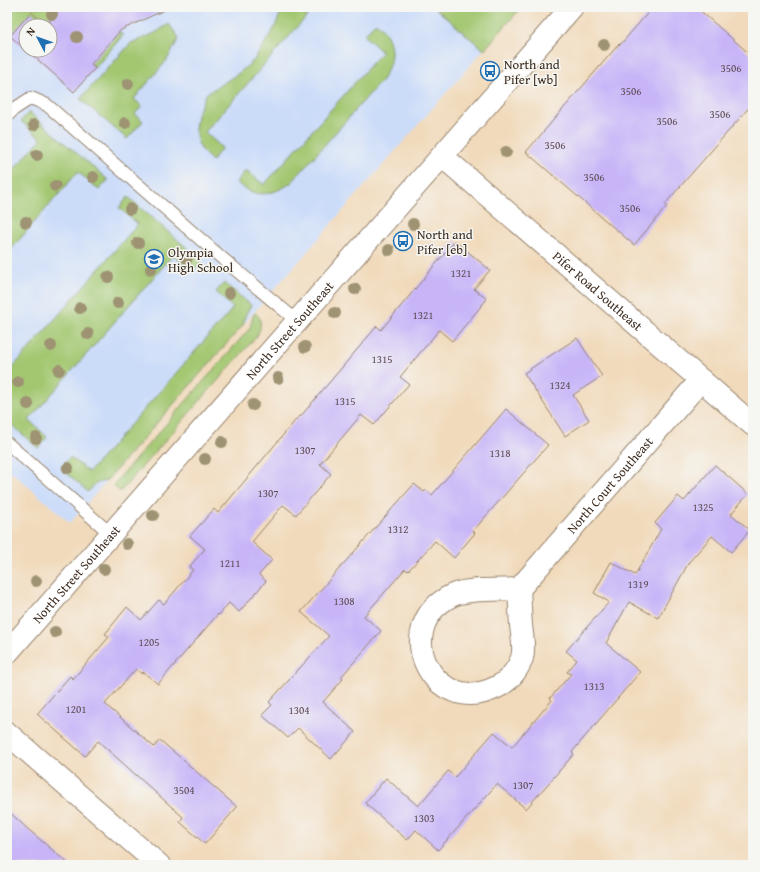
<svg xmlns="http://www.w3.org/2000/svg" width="760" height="872" font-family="'Gentium Book Plus',serif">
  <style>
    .built { fill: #cbdcf9; fill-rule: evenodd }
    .green { fill: #a3c771; stroke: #6f7848 }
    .building { fill: #c7b5f8 }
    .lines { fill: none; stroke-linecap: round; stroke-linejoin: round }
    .service-casing { stroke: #96826c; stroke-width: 14 }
    .minor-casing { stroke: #96826c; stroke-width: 24 }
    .tertiary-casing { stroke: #96826c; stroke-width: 24 }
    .service { stroke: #fff; stroke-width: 12 }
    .minor { stroke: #fff; stroke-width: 22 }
    .tertiary { stroke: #fff; stroke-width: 22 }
    .tree { fill: #9e9372 }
    .labels { text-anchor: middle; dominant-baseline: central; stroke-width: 3; stroke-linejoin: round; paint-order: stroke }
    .number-label { font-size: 11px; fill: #5e4d54 }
    .poi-label { font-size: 13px; fill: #3b2a1e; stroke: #f6f6f2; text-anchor: start }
    .street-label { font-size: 13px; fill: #3b2a1e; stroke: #f6f6f2 }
  </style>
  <rect width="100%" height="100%" fill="#f6f6f2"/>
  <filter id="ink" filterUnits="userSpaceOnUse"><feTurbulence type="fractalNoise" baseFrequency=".025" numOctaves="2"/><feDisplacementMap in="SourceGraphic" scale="8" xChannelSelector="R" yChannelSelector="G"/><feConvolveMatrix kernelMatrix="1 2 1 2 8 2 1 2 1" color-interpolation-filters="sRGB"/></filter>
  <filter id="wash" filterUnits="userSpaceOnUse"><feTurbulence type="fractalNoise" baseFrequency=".012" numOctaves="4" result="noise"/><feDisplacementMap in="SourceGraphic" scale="16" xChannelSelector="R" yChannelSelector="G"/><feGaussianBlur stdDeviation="0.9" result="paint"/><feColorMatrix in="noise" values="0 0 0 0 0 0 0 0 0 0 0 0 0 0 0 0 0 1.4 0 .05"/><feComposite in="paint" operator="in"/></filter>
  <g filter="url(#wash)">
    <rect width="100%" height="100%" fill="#f1dabb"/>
    <path class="built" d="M7 7H521L70 523 7 468ZM26 26H50V50H26Z"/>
    <path class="green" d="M7 7H87L123 35 95 68 50 29V26H47L31 12 7 40Z
      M283 7H315L205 132 222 148 212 161 202 151 198 143 195 129 197 115 206 94 239 73 254 60 275 27Z
      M434 7H522L484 50Z
      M376 22C395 39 395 59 382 80L291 183C271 196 254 199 236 182L246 170 264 185 382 52 364 35Z
      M169 24 179 38 167 60 134 99 142 106 135 114 143 121 127 139 80 99 131 43 155 33Z
      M29 112 108 180 99 190 78 172 7 254V177L41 139 21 121Z
      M128 197 202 261 193 272 173 255 29 420 47 437 38 448 7 421V374L138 224 119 208Z
      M224 283 251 305 246 314 243 325 107 480 95 484 88 492 61 468 70 457 89 472 233 308 216 292Z
      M255 313C263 318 261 328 257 336L121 491H119L113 485 250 328 253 316Z"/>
    <g id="blocks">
      <path class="building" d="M50 7H171L121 30 91 64 95 68 74 92 27 50H50Z
        M653 7H696L753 57V103L665 204 667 206 634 245 526 152 619 44 620 45Z
        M31 12 47 26H26V50L10 36Z
        M455 241 490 270 474 289 487 299 452 341 439 330 400 377 409 384 374 425 361 415 320 464 331 474 296 515 283 505 252 542 272 560 259 575 266 581 239 612 229 603 219 615 218 614 158 684 143 672 142 674 136 669 105 704 154 747 160 740 237 807 205 844 180 822 183 817 98 741 85 756 37 714 70 676 73 679 109 637 105 634 127 607 141 620 159 600 164 604 193 570 189 567 205 549 190 536 214 509 218 513 299 416 300 417 377 326 381 330Z
        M577 338 602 376 573 395 589 420 565 436 524 373Z
        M506 409 548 445 473 531 475 533 454 558 435 541 408 571 405 569 364 616 381 631 341 677 343 679 323 702 355 732 331 759 298 728 288 738 262 715 272 705 269 702 329 636 301 612 414 484 424 492 426 490 432 495Z
        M715 465 748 494 731 514 750 530 731 552 712 536 689 562 658 618 629 602 606 643 640 672 572 752 574 754 526 809 497 784 438 850 416 830 407 840 365 803 386 778 418 806 448 771 455 777 494 732 512 747 552 700 550 698 571 674 567 672 577 660 566 651 609 602 594 593 611 562 635 575 661 529 655 523 678 496 684 501Z
        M7 810 30 831 70 865H7Z"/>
    </g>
  </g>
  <g filter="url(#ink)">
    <use href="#blocks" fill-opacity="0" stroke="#96826c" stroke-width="1"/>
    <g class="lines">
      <g class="service-casing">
        <path id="service" d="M7 116 14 109 31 98 47 105 223 259 297 321
          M7 443 111 534"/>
      </g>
      <g class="minor-casing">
        <g id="minor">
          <path id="s1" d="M442 156 753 425"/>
          <path d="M519 589C520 601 520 613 521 625 522 637 525 647 522 658 518 670 508 682 497 687 432 720 388 625 453 595 468 588 501 590 519 589Z"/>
          <path id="s2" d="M519 589 701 380"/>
          <path d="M7 733 159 865"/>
        </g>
      </g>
      <g class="tertiary-casing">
        <g id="tertiary">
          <path id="s3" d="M7 653 572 7"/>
        </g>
      </g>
      <use href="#service" class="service"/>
      <use href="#minor" class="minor"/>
      <use href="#tertiary" class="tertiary"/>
    </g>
    <g class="tree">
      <circle cx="52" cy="14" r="6"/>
      <circle cx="77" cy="37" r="6"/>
      <circle cx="604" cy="45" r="6"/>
      <circle cx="128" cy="84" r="6"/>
      <circle cx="125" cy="123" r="6"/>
      <circle cx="34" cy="125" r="6"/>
      <circle cx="506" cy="152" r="6"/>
      <circle cx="37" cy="155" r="6"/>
      <circle cx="93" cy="177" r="6"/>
      <circle cx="55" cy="186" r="6"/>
      <circle cx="130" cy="209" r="6"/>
      <circle cx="26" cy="222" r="6"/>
      <circle cx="413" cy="224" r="6"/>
      <circle cx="138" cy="243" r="6"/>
      <circle cx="389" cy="250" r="6"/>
      <circle cx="187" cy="258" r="6"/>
      <circle cx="151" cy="269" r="6"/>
      <circle cx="108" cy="277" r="6"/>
      <circle cx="355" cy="289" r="6"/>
      <circle cx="229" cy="293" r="6"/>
      <circle cx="118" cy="303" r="6"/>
      <circle cx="80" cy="308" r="6"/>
      <circle cx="335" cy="313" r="6"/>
      <circle cx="88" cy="334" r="6"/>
      <circle cx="51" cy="346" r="6"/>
      <circle cx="305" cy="347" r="6"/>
      <circle cx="59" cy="370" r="6"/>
      <circle cx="278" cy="378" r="6"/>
      <circle cx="18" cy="382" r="6"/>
      <circle cx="28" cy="404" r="6"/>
      <circle cx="253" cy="405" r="6"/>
      <circle cx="36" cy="438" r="6"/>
      <circle cx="222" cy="442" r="6"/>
      <circle cx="205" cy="459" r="6"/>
      <circle cx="68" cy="468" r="6"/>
      <circle cx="153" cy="515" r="6"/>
      <circle cx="127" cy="544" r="6"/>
      <circle cx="104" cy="569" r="6"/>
      <circle cx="36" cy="581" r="6"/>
      <circle cx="55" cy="632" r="6"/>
    </g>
  </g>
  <defs>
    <g id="bus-ring" transform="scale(1)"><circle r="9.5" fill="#f6f6f2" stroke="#1f6fb2" stroke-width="1.5"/><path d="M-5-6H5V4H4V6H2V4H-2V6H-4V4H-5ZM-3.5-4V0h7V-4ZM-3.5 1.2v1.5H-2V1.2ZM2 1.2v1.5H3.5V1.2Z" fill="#1f6fb2"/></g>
    <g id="school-ring" transform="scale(1)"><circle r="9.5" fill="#f6f6f2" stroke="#1f6fb2" stroke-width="1.5"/><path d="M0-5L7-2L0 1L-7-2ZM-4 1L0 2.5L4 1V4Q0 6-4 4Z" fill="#1f6fb2"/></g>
  </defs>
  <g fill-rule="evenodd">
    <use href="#bus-ring" x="490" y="71"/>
    <use href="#bus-ring" x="403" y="241"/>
    <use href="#school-ring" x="154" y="259"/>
  </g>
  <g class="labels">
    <g class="number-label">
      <text x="731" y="68">3506</text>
      <text x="631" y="91">3506</text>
      <text x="720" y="114">3506</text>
      <text x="667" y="121">3506</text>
      <text x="555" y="145">3506</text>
      <text x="594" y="177">3506</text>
      <text x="630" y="208">3506</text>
      <text x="461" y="273">1321</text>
      <text x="423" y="315">1321</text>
      <text x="382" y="359">1315</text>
      <text x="560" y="385">1324</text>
      <text x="345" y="401">1315</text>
      <text x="305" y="450">1307</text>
      <text x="500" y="453">1318</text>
      <text x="268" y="493">1307</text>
      <text x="703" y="507">1325</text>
      <text x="398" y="529">1312</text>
      <text x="230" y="563">1211</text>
      <text x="638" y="584">1319</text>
      <text x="344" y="601">1308</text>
      <text x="149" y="642">1205</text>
      <text x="594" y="686">1313</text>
      <text x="76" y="709">1201</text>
      <text x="299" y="710">1304</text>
      <text x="523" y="785">1307</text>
      <text x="184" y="790">3504</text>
      <text x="424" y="818">1303</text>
    </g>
    <g class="poi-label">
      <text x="504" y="64">North and<tspan x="504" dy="15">Pifer [wb]</tspan></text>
      <text x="417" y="234">North and<tspan x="417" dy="15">Pifer [eb]</tspan></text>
      <text x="168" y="252">Olympia<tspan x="168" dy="15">High School</tspan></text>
    </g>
    <g class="street-label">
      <text stroke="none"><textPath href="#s1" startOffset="206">Pifer Road Southeast</textPath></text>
      <text stroke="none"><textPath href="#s3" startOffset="429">North Street Southeast</textPath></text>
      <text stroke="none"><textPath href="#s2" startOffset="138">North Court Southeast</textPath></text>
      <text stroke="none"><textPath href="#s3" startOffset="105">North Street Southeast</textPath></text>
    </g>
  </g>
  <rect width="760" height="872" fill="none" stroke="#f6f6f2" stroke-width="24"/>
  <g transform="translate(38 38) rotate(311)"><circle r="19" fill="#f6f6f2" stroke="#aba49d"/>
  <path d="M0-3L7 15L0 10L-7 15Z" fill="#1f6fb2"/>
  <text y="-6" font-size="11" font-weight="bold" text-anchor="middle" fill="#3b2a1e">N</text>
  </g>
</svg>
